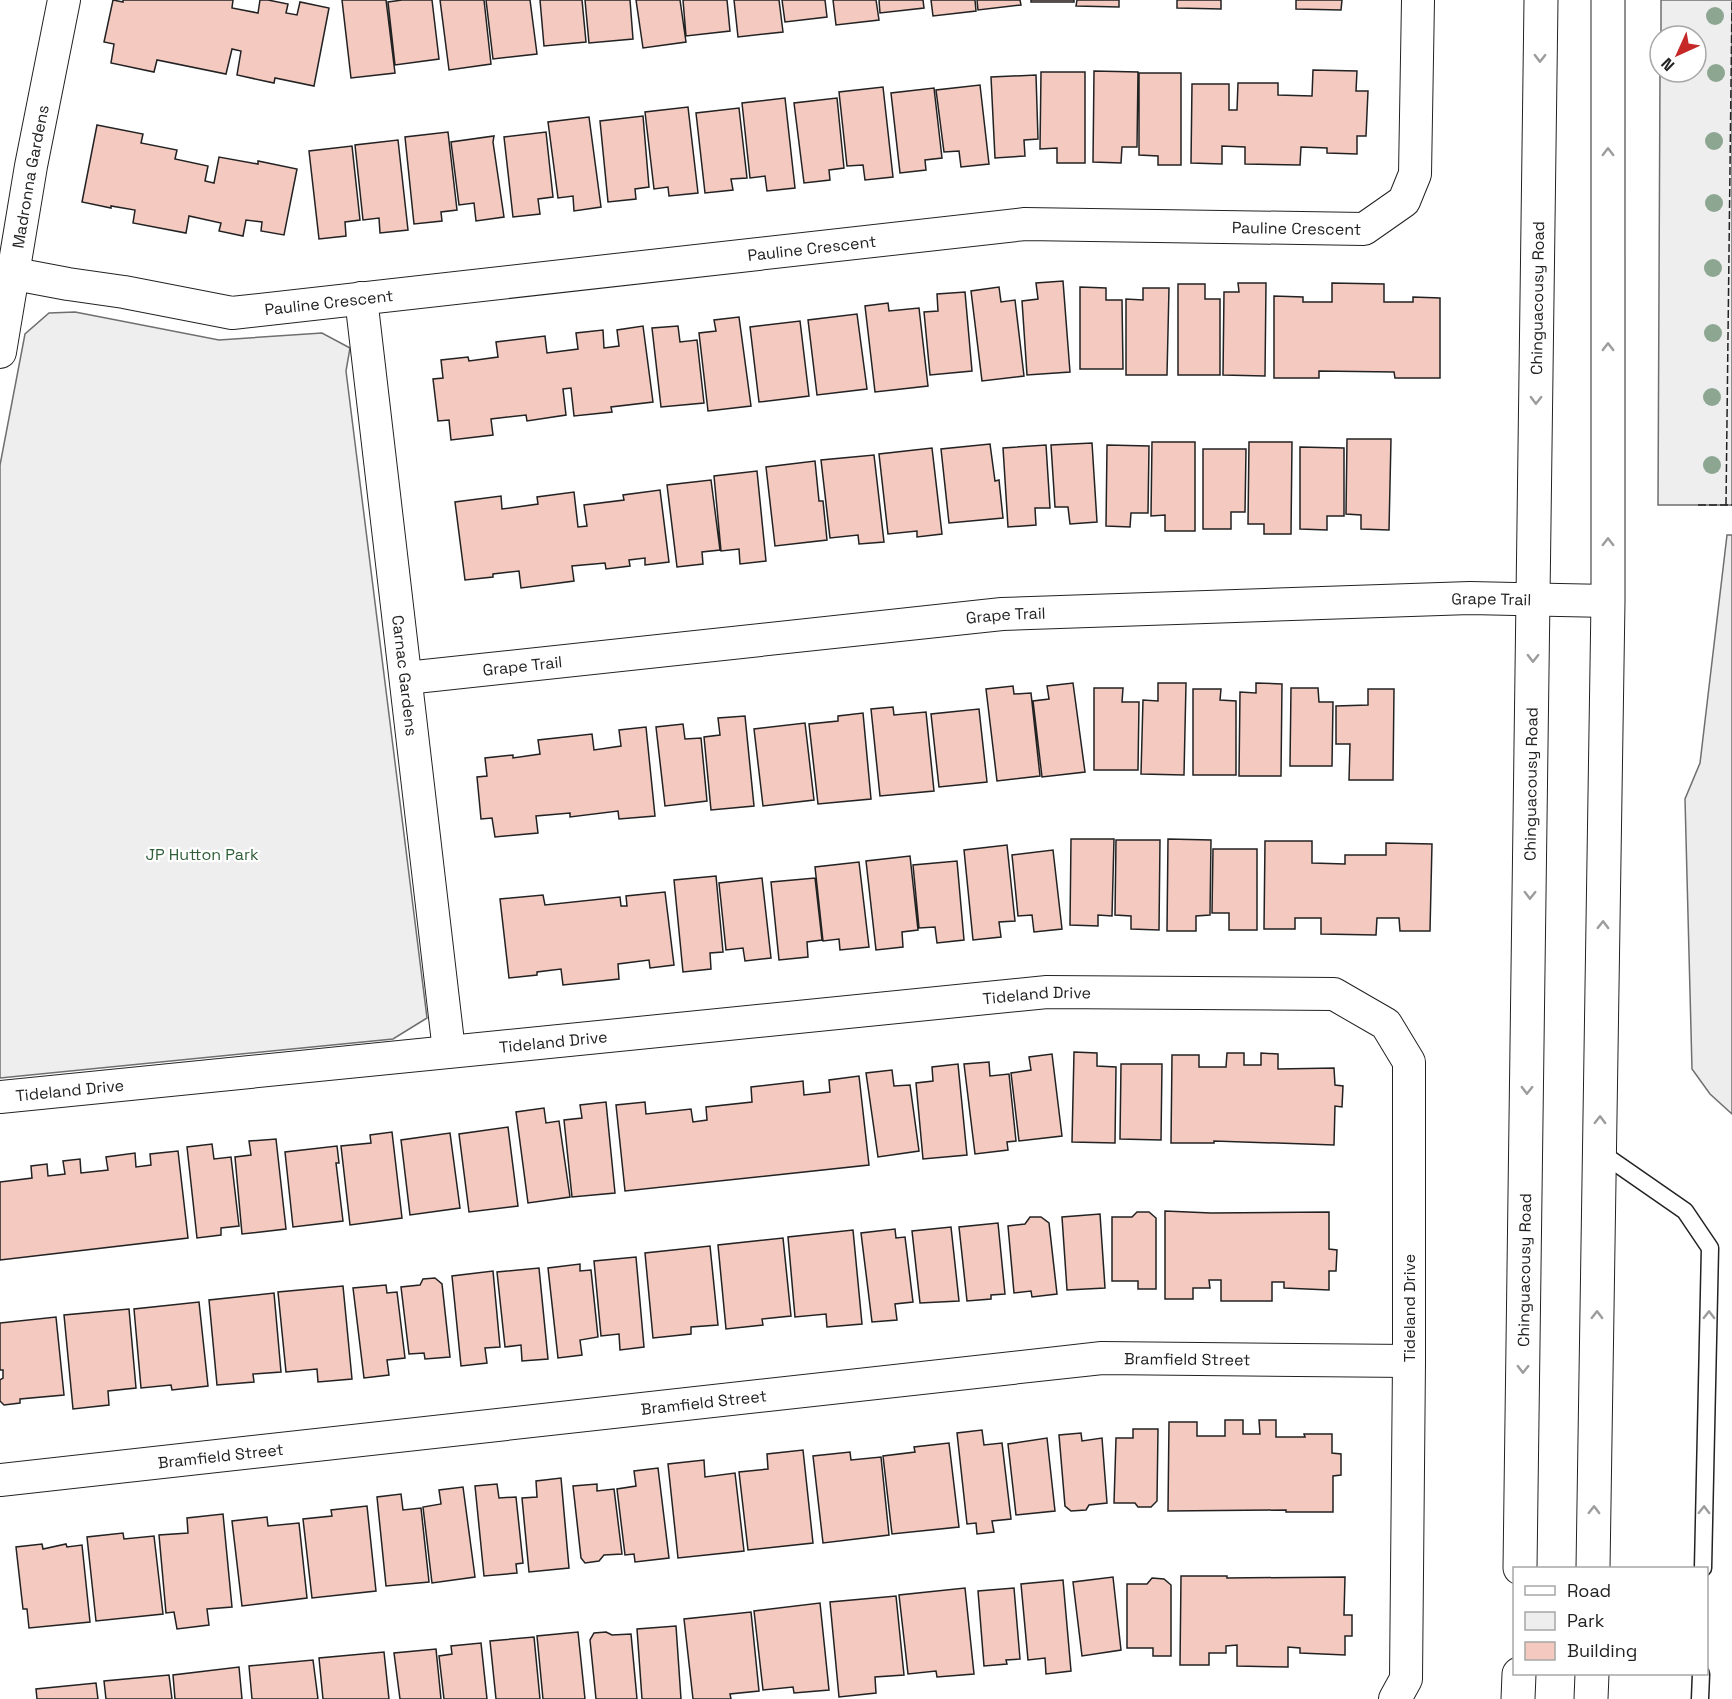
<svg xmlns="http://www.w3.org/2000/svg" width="1732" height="1699" font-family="'Space Grotesk',sans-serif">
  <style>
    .green { fill: #eee; stroke: #6f6f6f; stroke-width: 1.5 }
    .parking { fill: #ededed; stroke: #6f6f6f; stroke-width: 1.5 }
    .building { fill: #f3c9c0; stroke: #222; stroke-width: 1.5 }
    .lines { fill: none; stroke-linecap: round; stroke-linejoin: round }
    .lane-casing { stroke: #222; stroke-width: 19 }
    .street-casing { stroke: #222; stroke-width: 34 }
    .secondary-casing { stroke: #222; stroke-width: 35 }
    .lane { stroke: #fff; stroke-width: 16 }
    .street { stroke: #fff; stroke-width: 32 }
    .secondary { stroke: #fff; stroke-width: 33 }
    .fence { stroke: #222; stroke-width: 1.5; stroke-dasharray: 8 3; stroke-linecap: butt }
    .tree { fill: #8da692 }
    .oneway { stroke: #9c9c9c }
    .labels { text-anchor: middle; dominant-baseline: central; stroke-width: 4.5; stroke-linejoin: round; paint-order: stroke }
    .street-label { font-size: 16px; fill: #222; stroke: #fff }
    .park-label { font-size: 16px; fill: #2f5e38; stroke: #fff }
  </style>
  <rect width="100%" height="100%" fill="#fff"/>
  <path class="green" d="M1661 0H1732V505H1658L1660 72H1696V36H1661Z
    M75 312 219 340 322 333 350 348 346 371 427 1018 393 1039 0 1078V465L25 334 49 313Z"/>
  <path class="parking" d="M1727 535H1732V1114L1710 1094 1692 1069 1685 799 1700 763Z"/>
  <path class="building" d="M113 0 123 2V0H233L232 8 258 13 260 0H268L288 4 286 13 297 15 300 2 329 8 314 86 275 78 274 83 237 75 241 51 232 49 226 74 157 60 154 72 111 63 114 44 104 42Z
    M342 0H386L395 73 351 78Z
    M402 0H432L439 59 395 65 388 2Z
    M440 0H484L491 64 449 70Z
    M486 0H530L537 54 493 59Z
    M540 0H582L586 42 544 46Z
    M585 0H630L633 39 589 43Z
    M636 0H680L686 42 643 48Z
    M683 0H727L730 31 686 36Z
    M734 0H779L783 32 738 37Z
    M782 0H825L827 17 785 22Z
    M833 0H876L879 20 836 25Z
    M879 0H923L924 8 880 13Z
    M931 0H975L976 11 933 16Z
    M977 0H1020L1021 5 978 10Z
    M1031 0H1074V2H1031Z
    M1077 0H1119V7L1076 6Z
    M1177 0H1221V9L1177 8Z
    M1296 0H1342L1341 10 1296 9Z
    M1313 70 1357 71 1356 91H1368L1366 136H1357V154L1327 153V148L1301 147 1300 165 1245 164V147L1222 146V164L1191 163 1192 84H1229V110H1237L1238 83H1278V95L1312 96Z
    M1094 71 1138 72 1137 147H1122L1121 163 1093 162Z
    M1041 72H1085V163H1057V148L1040 149Z
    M1139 73H1181V165H1158V156L1139 155Z
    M1036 75 1038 139 1024 140 1025 156 995 158 991 77Z
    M980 85 989 164 961 167 959 151 944 152 936 90Z
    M883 87 893 177 865 180 863 165 847 166 839 92Z
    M934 88 942 158 925 160 926 170 900 173 891 93Z
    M785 98 795 188 767 191 765 176 750 178 742 103Z
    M837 98 844 168 829 170 830 180 804 183 794 103Z
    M688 107 698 193 669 196 668 187 654 189 645 112Z
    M739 108 747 178 731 179 733 190 705 193 696 113Z
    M643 116 649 187 635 189 636 199 608 202 600 121Z
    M589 117 601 207 574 211 573 196 558 198 548 122Z
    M97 125 143 134 141 143 177 150 175 159 208 166 205 181 214 183 219 157 258 164V161L297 169 284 235 261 231 262 222 246 220 243 236 219 231 221 223 189 216 186 233 133 223 135 210 111 206V208L82 202Z
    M448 132 457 210 441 212 442 221 414 224 405 137Z
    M546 132 553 197 538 199 540 214 513 217 504 137Z
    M494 136 493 142 504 217 476 221 474 203 459 205 451 142Z
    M398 140 408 230 380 233 379 218 363 220 355 145Z
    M352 146 360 220 345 222 346 236 319 239 309 151Z
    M1063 281 1070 372 1027 375 1022 301 1038 299 1036 283Z
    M1238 283H1266L1265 376 1223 375 1224 292H1239Z
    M1332 283 1384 284V302H1413V297L1440 298V378H1395L1394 372 1319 371V378H1274V296L1303 297V302H1332Z
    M1178 284H1205V299H1220V375H1178Z
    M999 287 1001 302 1015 300 1024 376 982 381 971 291Z
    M1080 287 1106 288V300H1122L1123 369H1080Z
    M1143 288H1169L1167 375H1126V299L1143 300Z
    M965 292 972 371 930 375 924 312 938 311 937 294Z
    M888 303 889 311 919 308 928 386 875 392 865 306Z
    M857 314 867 389 817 395 808 320Z
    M739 317 751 406 708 411 699 333 716 331 714 320Z
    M800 321 809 396 759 402 750 327Z
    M643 326 653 402 611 407 612 412 574 416 571 388 563 389 566 415 527 421 526 415 491 419 493 435 451 440 449 420 438 421 433 379 443 378 441 360 468 357 469 361 498 357 496 342 545 336 547 353 578 349 576 333 603 330 604 348 619 346 617 330Z
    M678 326 680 342 697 340 704 403 661 407 652 328Z
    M1347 439H1391L1389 530 1361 529V515L1346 514Z
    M1152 442H1195V531H1165V515L1151 516Z
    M1249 442H1292L1291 534H1264V524H1248Z
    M1092 443 1097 522 1070 524 1068 507H1055L1051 445Z
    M990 444 995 481 999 480 1003 518 949 523 941 449Z
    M1046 445 1050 508H1035L1036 525 1008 527 1003 448Z
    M1107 445 1149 446 1148 513H1131L1130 527 1106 526Z
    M1300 447 1344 448V516H1327V530L1300 529Z
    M932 448 942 534 917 537V531L888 534 879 454Z
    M1203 449H1246L1245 512H1231V529H1203Z
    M874 455 884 542 859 544 858 535 830 538 821 460Z
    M815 461 819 501H823L827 540 775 546 766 467Z
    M757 471 766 561 740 564 739 549 721 551 714 476Z
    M711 480 720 550 702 552 703 564 677 567 667 485Z
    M660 490 669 562 645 565V558L629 560 630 566 606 569 605 563 572 566 574 581 521 588 519 571 493 574V577L465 580 455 502 501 496 502 509 538 504 537 497 574 492 578 527 587 526 584 505 624 500 623 495Z
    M1073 683 1085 772 1042 777 1033 701 1049 699 1047 686Z
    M1158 683H1186L1184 775 1141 774 1143 700 1158 701Z
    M1256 683 1282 684 1281 776H1239L1240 692 1256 693Z
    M1013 686 1014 694 1031 693 1040 776 997 781 986 689Z
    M1094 688H1123L1122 702H1139L1138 770H1094Z
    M1291 688H1318L1319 702H1333L1332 766H1290Z
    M1193 689H1221L1220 700 1236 701V775H1193Z
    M1368 689H1394L1393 780H1349L1350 744H1336V706L1368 705Z
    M893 707 894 715 926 712 934 791 880 796 871 709Z
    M979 709 987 782 939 787 931 714Z
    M863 713 871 799 818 804 809 724 838 721V716Z
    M745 716 754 806 711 810 704 737 720 735 718 718Z
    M805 723 814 800 763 806 754 729Z
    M683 724 685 739 701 738 707 801 665 806 656 727Z
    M646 727 655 816 619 819 618 811 570 817V813L536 816 538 833 495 837 492 818 481 819 477 777 487 776 485 758 513 755V758L540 754 538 740 592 734 594 750 621 746 619 730Z
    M1071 839H1114L1112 916 1098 915V926L1070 925Z
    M1168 839 1211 840 1210 915 1196 916V931H1167Z
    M1116 840H1160L1159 930 1131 929V916L1115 915Z
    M1265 841H1312V863L1345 864V855H1386V843L1432 844 1430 931H1400L1399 918H1377L1376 935 1321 934V918H1295V929H1264Z
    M1007 845 1015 921 999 922 1001 937 973 940 964 850Z
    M1213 849H1257V930H1229V913H1212Z
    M1053 850 1062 929 1034 932 1032 915 1018 916 1012 855Z
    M910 856 918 930 902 932 903 947 876 950 866 861Z
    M957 861 964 940 937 943 935 927 919 928 913 865Z
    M859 862 869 947 840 950 839 939 823 941 815 867Z
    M716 876 723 952 710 953 711 969 683 972 674 880Z
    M762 878 771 958 745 961 743 948 726 950 719 883Z
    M815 878 822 940 807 942 808 957 779 960 771 882Z
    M665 892 674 965 650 968 649 960 618 964 619 979 563 985 561 969 537 972V975L509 978 500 899 543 895 545 905 620 897 621 906H627L626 896Z
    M1074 1052 1097 1053V1066L1116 1067 1115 1143 1072 1142Z
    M1227 1053H1244V1065H1261V1053L1278 1054V1069L1334 1068 1335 1085 1343 1086 1342 1107 1335 1106 1334 1145 1214 1141V1143H1171L1172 1055H1199V1067H1226Z
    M1052 1054 1062 1136 1019 1141 1011 1073 1031 1070 1029 1057Z
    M989 1062 990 1076 1009 1074 1016 1141 1007 1142 1008 1150 975 1154 964 1064Z
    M958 1064 967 1155 923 1159 916 1083 933 1081 932 1067Z
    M1121 1064H1162L1161 1140 1120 1139Z
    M892 1070 894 1086 910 1085 919 1151 878 1157 866 1073Z
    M859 1076 869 1165 625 1191 616 1105 645 1102 646 1114 691 1109 693 1122 707 1120 706 1107 752 1102 751 1087 803 1081 804 1095 830 1092 829 1080Z
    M606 1102 615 1193 572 1197 564 1120 582 1118 580 1105Z
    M544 1108 546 1123 559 1121 570 1197 528 1203 516 1112Z
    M508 1127 518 1206 469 1212 459 1134Z
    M392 1132 402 1218 350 1225 341 1146 371 1143 370 1135Z
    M450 1133 460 1208 410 1215 401 1140Z
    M276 1139 286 1229 242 1234 235 1157 251 1155 249 1141Z
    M212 1144 214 1159 231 1157 239 1226 221 1228V1235L197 1238 187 1147Z
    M337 1146 339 1163H336L343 1221 293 1227 285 1152Z
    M178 1151 188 1238 0 1260V1182L32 1178 31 1166 47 1164 48 1176 65 1174 63 1161 80 1159 81 1173 108 1170 106 1157 135 1153 136 1167 151 1165 150 1154Z
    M1165 1211 1211 1213 1329 1212V1249L1337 1250 1336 1271H1329V1290L1284 1288V1282H1272V1301H1221V1280H1209L1210 1288H1193V1299H1165Z
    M1137 1212H1149L1156 1218V1289H1138V1281H1112V1217H1132Z
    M1100 1214 1105 1288 1067 1290 1062 1217Z
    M1030 1217H1041L1049 1223 1057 1294 1032 1297 1031 1291 1014 1293 1008 1226 1025 1224Z
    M998 1223 1005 1294 991 1295V1299L967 1301 959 1227Z
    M951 1227 959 1301 920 1303 912 1231Z
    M895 1229 896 1238 905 1237 913 1302 895 1304 897 1320 872 1322 861 1233Z
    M853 1230 862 1324 827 1327 826 1314 795 1317 788 1237Z
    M783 1238 791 1316 762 1319 763 1325 726 1329 718 1245Z
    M710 1246 718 1325 691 1327V1334L653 1338 645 1253Z
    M636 1257 644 1347 620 1350 619 1334 601 1336 594 1261Z
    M580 1264V1271L591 1270 598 1337 580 1340 582 1355 558 1358 548 1268Z
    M539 1268 548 1359 522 1361 521 1345 505 1347 497 1272Z
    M493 1271 500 1347 485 1348 487 1363 461 1366 452 1276Z
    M435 1278 442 1284 450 1357 425 1359 424 1353 409 1354 401 1287 420 1285 423 1279Z
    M386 1285 387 1293 397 1292 405 1358 387 1360 389 1375 364 1378 353 1288Z
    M343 1286 352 1379 318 1382 317 1369 286 1372 278 1292Z
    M274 1293 281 1372 253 1374 254 1382 217 1385 209 1300Z
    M199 1302 208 1386 172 1390 171 1385 141 1388 134 1309Z
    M129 1309 136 1388 108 1391 109 1405 73 1409 64 1315Z
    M56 1317 64 1395 20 1399V1403L4 1405 0 1401V1380L3 1378V1370H0V1323Z
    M1225 1420H1243V1434H1260L1259 1420H1276V1437H1305L1304 1434H1332V1453L1341 1454V1475L1333 1476V1512H1286V1510L1168 1511 1169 1422H1197V1436H1225Z
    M1133 1429H1158L1157 1501 1151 1507H1138L1135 1503H1114L1116 1438H1133Z
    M982 1430 984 1445 1002 1443 1011 1519 992 1521 994 1532 977 1534 976 1523 967 1524 957 1433Z
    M1081 1433 1082 1441 1102 1438 1107 1503 1089 1505 1086 1510 1071 1511 1065 1506 1059 1435Z
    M1047 1438 1055 1511 1016 1515 1008 1444Z
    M949 1443 959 1527 892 1534 883 1456 915 1452 914 1447Z
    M803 1450 813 1543 748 1550 739 1472 768 1469 767 1454Z
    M850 1452 851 1460 881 1457 889 1535 823 1543 813 1456Z
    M704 1460 705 1477 735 1473 744 1551 678 1558 668 1464Z
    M658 1468 669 1558 635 1562 634 1554 625 1555 617 1489 636 1486 634 1471Z
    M561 1478 569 1568 529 1572 522 1498 537 1497 536 1481Z
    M497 1484 499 1498 516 1497 523 1563 516 1564 517 1573 484 1576 475 1486Z
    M597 1484V1491L614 1489 622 1554 604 1555 599 1561 585 1563 581 1558 573 1486Z
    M463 1487 475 1577 432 1583 423 1507 441 1504 439 1490Z
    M401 1494 403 1510 421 1508 429 1582 386 1586 377 1497Z
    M367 1506 376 1591 312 1598 303 1519 332 1516 331 1510Z
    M223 1514 232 1607 207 1609 209 1625 177 1629 174 1612 166 1613 159 1535 188 1533 187 1518Z
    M267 1517 268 1526 299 1523 307 1598 242 1606 232 1521Z
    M123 1533 124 1539 154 1536 163 1614 96 1621 87 1537Z
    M42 1544 43 1549 66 1544 67 1547 82 1545 90 1622 29 1628 27 1609H23L16 1547Z
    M1181 1576H1227V1578L1345 1577 1344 1615H1352V1636H1345V1655L1300 1653V1648L1288 1647V1667L1237 1666V1645L1226 1646V1653H1209V1665H1180Z
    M1113 1577 1121 1650 1082 1656 1073 1582Z
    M1152 1578 1164 1579 1171 1585V1656H1153V1648H1127V1584H1147Z
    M1063 1580 1071 1671 1046 1674 1045 1658 1028 1660 1021 1584Z
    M965 1588 974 1674 937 1677 936 1671 908 1674 899 1595Z
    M1014 1588 1020 1659 1006 1660 1007 1664 984 1666 978 1591Z
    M896 1596 904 1675 875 1677 876 1693 839 1697 830 1602Z
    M820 1603 829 1690 794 1693 793 1687 763 1690 754 1611Z
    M751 1612 759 1691 730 1694 731 1699H693L684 1619Z
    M676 1626 681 1699H642L637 1629Z
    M578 1632 585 1699H543L537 1636Z
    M606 1632 612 1635 631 1634 637 1699H596L590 1640 594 1633Z
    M534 1637 540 1699H496L490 1641Z
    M481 1643 487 1699H444L439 1656 452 1654 451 1646Z
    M436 1649 441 1699H400L394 1653Z
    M384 1652 389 1699H323L319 1658Z
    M313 1660 318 1699H252L249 1666Z
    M239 1667 242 1699H175L173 1675Z
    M169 1675 172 1699H106L104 1681Z
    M96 1683 98 1699H37L36 1689Z"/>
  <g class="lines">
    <g class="lane-casing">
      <path id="lane" d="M1600 1152 1685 1211 1710 1248 1703 1568
        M1700 1699 1701 1674"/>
    </g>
    <g class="street-casing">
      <g id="street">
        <path id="s1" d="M15 274 68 284 124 292 232 313 1025 224 1364 229 1404 201 1415 174 1418 0"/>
        <path id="s2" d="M361 298 449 1051"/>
        <path id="s3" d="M0 352 31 166 64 0"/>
        <path id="s4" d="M406 678 1002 614 1470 598 1608 601"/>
        <path id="s5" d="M0 1097 1047 992 1334 994 1386 1024 1409 1062V1361L1406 1679 1395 1699"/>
        <path id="s6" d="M0 1480 1102 1358 1409 1361"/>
      </g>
    </g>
    <g class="secondary-casing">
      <g id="secondary">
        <path id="s7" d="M1520 1568 1541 0"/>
        <path d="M1593 1568 1608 601V0"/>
        <path d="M1518 1699 1519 1674"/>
        <path d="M1591 1699 1592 1674"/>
      </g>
    </g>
    <use href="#lane" class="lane"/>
    <use href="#street" class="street"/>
    <use href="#secondary" class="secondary"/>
    <path class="fence" d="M1698 505H1732
      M1726 505 1732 0"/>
  </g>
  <g class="tree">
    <circle cx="1715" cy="16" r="9"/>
    <circle cx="1716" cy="73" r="9"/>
    <circle cx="1714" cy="141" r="9"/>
    <circle cx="1714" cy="203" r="9"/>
    <circle cx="1713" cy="268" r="9"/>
    <circle cx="1713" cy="333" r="9"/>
    <circle cx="1712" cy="397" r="9"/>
    <circle cx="1712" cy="465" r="9"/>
  </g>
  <defs><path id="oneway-chevron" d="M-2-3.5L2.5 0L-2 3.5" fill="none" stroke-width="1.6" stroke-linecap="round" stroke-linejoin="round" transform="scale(1.5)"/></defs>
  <g class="oneway">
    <use href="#oneway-chevron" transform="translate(1540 58) rotate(91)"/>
    <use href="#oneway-chevron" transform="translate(1608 152) rotate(-90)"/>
    <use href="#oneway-chevron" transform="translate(1608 347) rotate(-90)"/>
    <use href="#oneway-chevron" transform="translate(1536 400) rotate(91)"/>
    <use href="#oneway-chevron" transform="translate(1608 542) rotate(-90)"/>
    <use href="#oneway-chevron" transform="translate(1533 658) rotate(91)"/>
    <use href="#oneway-chevron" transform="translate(1530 895) rotate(91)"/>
    <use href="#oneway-chevron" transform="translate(1603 925) rotate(-89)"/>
    <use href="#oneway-chevron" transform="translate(1527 1090) rotate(91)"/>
    <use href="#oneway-chevron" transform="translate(1600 1120) rotate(-89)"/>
    <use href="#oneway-chevron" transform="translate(1597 1315) rotate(-89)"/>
    <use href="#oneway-chevron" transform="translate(1709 1315) rotate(-89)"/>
    <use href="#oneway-chevron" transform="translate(1523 1369) rotate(91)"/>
    <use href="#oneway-chevron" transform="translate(1594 1510) rotate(-89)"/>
    <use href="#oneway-chevron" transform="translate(1704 1510) rotate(-89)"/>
  </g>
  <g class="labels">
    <g class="street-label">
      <text stroke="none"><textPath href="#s3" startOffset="178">Madronna Gardens</textPath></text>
      <text stroke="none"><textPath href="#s1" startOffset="1290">Pauline Crescent</textPath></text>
      <text stroke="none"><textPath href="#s1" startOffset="804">Pauline Crescent</textPath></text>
      <text stroke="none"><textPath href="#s7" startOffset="1270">Chinguacousy Road</textPath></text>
      <text stroke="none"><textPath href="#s1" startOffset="318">Pauline Crescent</textPath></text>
      <text stroke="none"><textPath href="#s4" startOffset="1089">Grape Trail</textPath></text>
      <text stroke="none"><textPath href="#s4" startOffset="603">Grape Trail</textPath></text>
      <text stroke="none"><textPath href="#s4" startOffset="117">Grape Trail</textPath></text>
      <text stroke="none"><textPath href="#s2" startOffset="380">Carnac Gardens</textPath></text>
      <text stroke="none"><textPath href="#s7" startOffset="784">Chinguacousy Road</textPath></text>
      <text stroke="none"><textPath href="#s5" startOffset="1042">Tideland Drive</textPath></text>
      <text stroke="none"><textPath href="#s5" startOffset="556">Tideland Drive</textPath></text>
      <text stroke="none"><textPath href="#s5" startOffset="70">Tideland Drive</textPath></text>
      <text stroke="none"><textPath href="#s7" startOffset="298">Chinguacousy Road</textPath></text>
      <text transform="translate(1409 1308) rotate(-90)">Tideland Drive</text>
      <text stroke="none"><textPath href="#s6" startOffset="1194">Bramfield Street</textPath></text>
      <text stroke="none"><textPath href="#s6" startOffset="708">Bramfield Street</textPath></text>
      <text stroke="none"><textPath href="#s6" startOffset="222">Bramfield Street</textPath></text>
    </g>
    <g class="park-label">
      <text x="202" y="854">JP Hutton Park</text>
    </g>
  </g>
  <rect x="1513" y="1567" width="195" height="108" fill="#ffffff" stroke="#a7a7a7" stroke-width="1.5"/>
  <rect x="1525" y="1586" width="30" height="9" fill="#ffffff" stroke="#a7a7a7" stroke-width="1.5"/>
  <text x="1567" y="1597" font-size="18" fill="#222222">Road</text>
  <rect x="1525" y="1612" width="30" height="18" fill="#eeeeee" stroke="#a7a7a7" stroke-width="1.5"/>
  <text x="1567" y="1627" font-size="18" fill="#222222">Park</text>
  <rect x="1525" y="1642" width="30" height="18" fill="#f3c9c0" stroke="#a7a7a7" stroke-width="1.5"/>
  <text x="1567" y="1657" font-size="18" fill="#222222">Building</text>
  <g transform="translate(1678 54) rotate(225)"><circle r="28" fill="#ffffff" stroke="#a7a7a7" stroke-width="1.5"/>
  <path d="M0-4.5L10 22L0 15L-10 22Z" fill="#c62828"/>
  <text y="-9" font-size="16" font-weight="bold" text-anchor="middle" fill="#222222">N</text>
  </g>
</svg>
